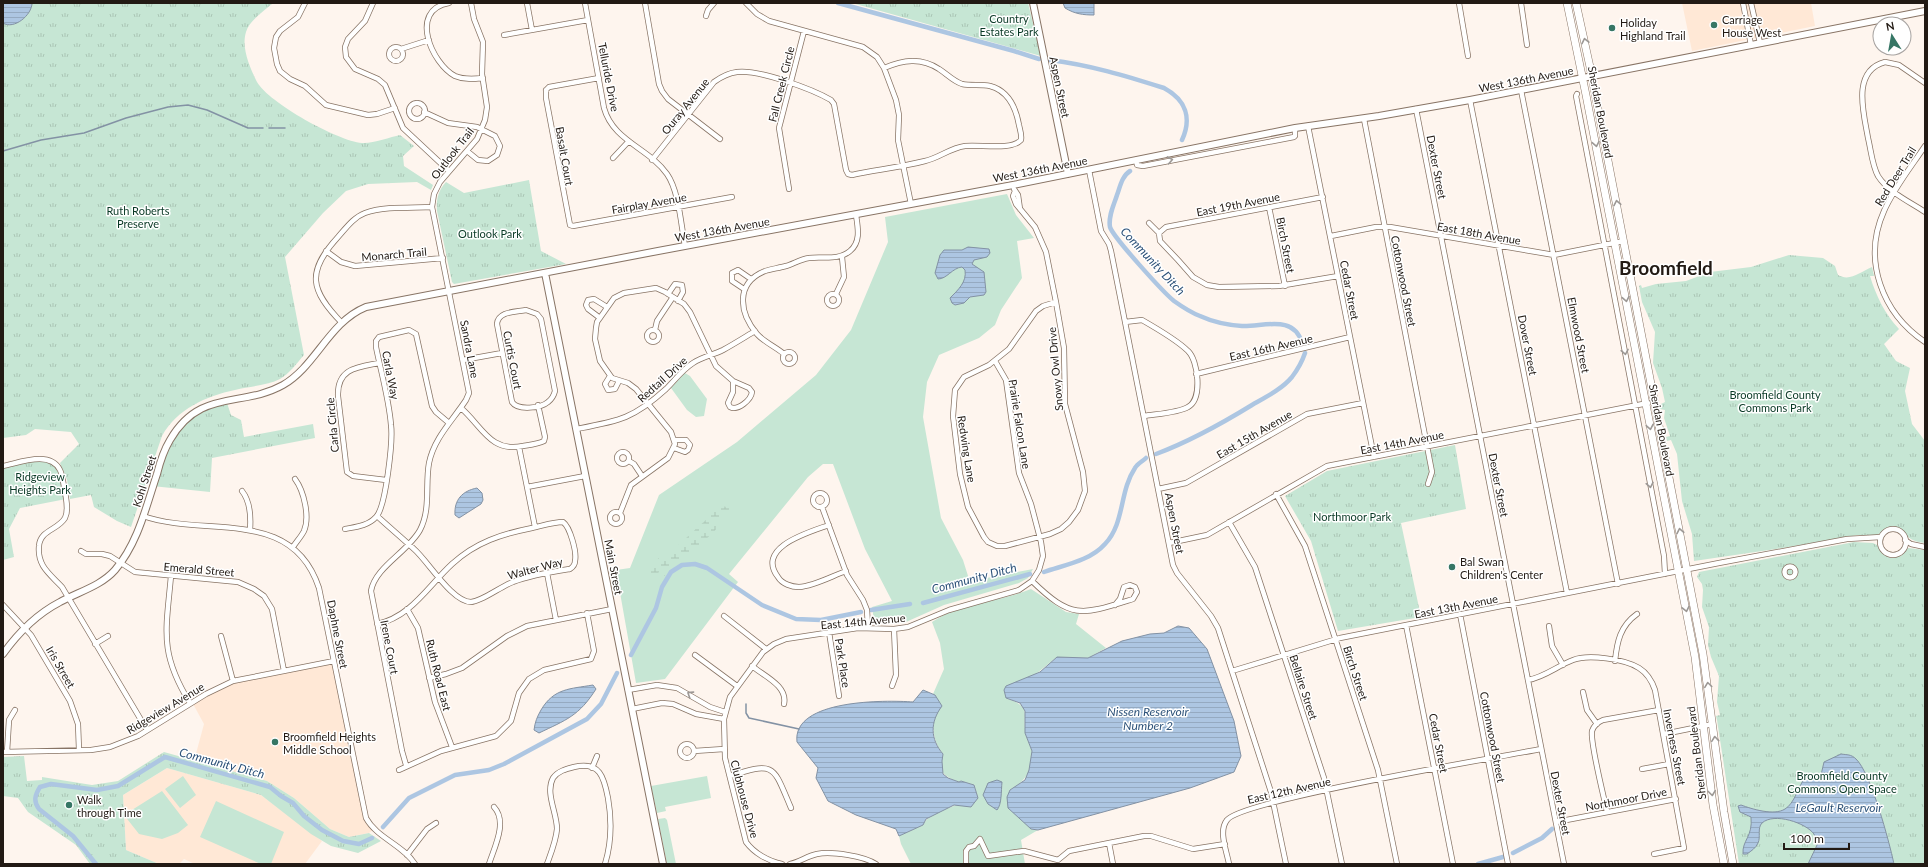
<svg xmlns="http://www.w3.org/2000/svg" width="1928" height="867" font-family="Lato,sans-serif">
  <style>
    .built { fill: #ffe8d6 }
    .green { fill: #c6e6d4 }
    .wetland { fill: url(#wetland-marsh) }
    .park { fill: url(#park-tufts) }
    .water { fill: url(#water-rules); stroke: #8392a4 }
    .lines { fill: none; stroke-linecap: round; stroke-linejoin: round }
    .stream { stroke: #8392a4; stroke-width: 1.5 }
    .canal { stroke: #adc6e2; stroke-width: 4.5 }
    .street-casing { stroke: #887465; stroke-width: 6 }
    .secondary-casing { stroke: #887465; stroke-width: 8 }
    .primary-casing { stroke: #887465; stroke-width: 8 }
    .street { stroke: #fff; stroke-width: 4.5 }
    .secondary { stroke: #fff; stroke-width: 6 }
    .primary { stroke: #fff; stroke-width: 7 }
    .oneway { stroke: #9c9895 }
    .poi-dot { fill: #367665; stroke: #fff; stroke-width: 1.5 }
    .labels { text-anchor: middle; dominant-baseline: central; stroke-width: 3; stroke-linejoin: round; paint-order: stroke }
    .park-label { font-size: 11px; fill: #093925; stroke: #fff }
    .poi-label { font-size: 11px; fill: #221a14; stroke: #fff; text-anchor: start }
    .street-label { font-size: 11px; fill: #221a14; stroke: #fff }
    .water-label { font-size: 12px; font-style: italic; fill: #2d5279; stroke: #fff }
    .town-label { font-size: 19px; font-weight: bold; fill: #221a14; stroke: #fff }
  </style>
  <defs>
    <pattern id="wetland-marsh" width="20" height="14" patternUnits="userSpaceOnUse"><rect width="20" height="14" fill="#c6e6d4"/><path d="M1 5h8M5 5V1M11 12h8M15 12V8" fill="none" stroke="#aac5b5"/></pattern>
    <pattern id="park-tufts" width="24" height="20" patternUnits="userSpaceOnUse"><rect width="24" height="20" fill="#c6e6d4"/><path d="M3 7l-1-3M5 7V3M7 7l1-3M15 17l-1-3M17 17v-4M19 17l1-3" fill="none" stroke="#aac5b5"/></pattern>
    <pattern id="water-rules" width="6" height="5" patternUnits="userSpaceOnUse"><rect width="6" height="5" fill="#adc6e2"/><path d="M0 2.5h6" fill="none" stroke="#95aac1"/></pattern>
  </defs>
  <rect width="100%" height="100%" fill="#fef5ee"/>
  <path class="built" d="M1682 3H1811L1815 26 1692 51Z
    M334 661 364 812 375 828 369 833 349 837 330 829 294 798 267 781 194 761 204 724 192 702 234 681Z
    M167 768 261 795 322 841 305 864H195L184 859 179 864H159L126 850 123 795Z"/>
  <path class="green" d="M1007 194 1016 215 1034 238 1017 241 1022 278 1001 310 995 325 979 338 939 355 927 382 923 417 941 518 963 560 969 579 976 580 1033 569 1028 578 1019 583 944 605 906 622 893 624 874 620 872 607 892 601 865 549 833 464H823L808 477 729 574 738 582 665 679 636 683 616 570 630 568 659 495 737 442 816 375 851 330 888 242 885 217Z
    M685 373 690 376 707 399 704 416 696 417 687 410 671 388Z
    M1031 589 1066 612 1079 614 1076 624 1106 648 1088 658 1057 657 1006 698C1034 708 1021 713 1026 734 1027 740 1031 746 1032 752 1032 771 1026 781 1010 790L1031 829 1038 830 1021 840 1025 864H911L901 844 899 836 923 825C930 810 963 804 978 798L974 785 961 781 959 782C945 777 936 771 943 754 928 736 935 717 935 695L933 694 944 669 940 643 932 622C960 603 1000 602 1031 589Z
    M183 776 196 795 180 808 165 789Z
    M707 776 711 798 665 807 666 811 657 813 651 786Z
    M162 791 188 825 178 833 162 839 139 834 124 815Z
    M216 801 284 832 271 864H261L200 837Z
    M665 818 667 820 676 864H667L658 819Z"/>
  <path class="wetland" d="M719 505 730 508 714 532 662 578 664 570H661L654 577 646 575 647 569 662 555 673 550 709 517Z"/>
  <path class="park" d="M3 3H273C264 11 249 21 246 32 241 48 250 68 257 82 269 103 338 141 362 143 372 144 390 137 400 135L414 146 403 156 404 166 433 185 431 190 417 182 368 184 346 191 323 213 285 257 304 355C297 363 289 374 280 379 266 386 250 386 235 390 206 396 177 409 162 436L131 527 117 521 94 507 91 495 70 499 67 480 60 463 79 444 71 432 35 429 26 435 3 438Z
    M852 3H1028L1041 56Z
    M529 180 541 251 566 264 454 284 452 282 437 211C436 201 438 190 446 182L464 193Z
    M1789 255 1823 258 1835 266 1838 275C1850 282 1860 272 1872 267L1874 276H1870C1876 296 1885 314 1899 329L1884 344 1896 361 1910 368 1905 391 1912 424 1925 441V543C1907 541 1909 535 1896 527L1885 530 1877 535H1858L1776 549 1694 561 1692 534 1682 501 1677 454 1671 440 1667 441 1666 437 1670 436 1664 418 1665 410 1660 409 1659 405 1665 402 1662 388 1653 363 1655 332 1642 302 1639 286 1641 285 1642 288 1656 284 1686 281 1710 272 1751 267Z
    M226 400 231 415 241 420 244 437 313 424 315 438 212 458 210 492 152 486 166 447 190 416Z
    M1455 445 1466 509 1401 523 1421 617 1338 631 1311 541 1285 496 1327 471Z
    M43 459 57 467 66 499 20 508 9 529 14 557 3 560V466Z
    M1854 542 1873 543 1877 545 1882 553 1890 558 1901 556 1908 548 1925 550V864H1739L1717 720 1716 716 1720 715 1717 702 1719 676 1711 657 1708 645 1709 627 1702 607 1703 590 1702 584 1697 577 1699 572Z
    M164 752 267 781 294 798 330 829 349 837 369 833 381 841 358 853 331 846 311 834 261 795 167 768 123 795 126 850 159 864H90L76 845 28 812 18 798 3 796V757L24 756 27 781 42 780V777L92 785 118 781Z"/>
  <path class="water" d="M3 3H32C32 15 14 30 3 23Z
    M1063 3H1094V15C1083 15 1075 14 1065 8Z
    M968 247 989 249 990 253 987 257 974 260 972 264 984 272 986 292 984 295 970 297 964 303 955 305 952 303 950 298C958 290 967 282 965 270L962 267C952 268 947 279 938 279L935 273 940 255 944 250H962Z
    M477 488 482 493 483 500 481 504 459 518 455 515C454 500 462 491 477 488Z
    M1178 626 1189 628 1207 649 1234 721 1241 756 1234 772 1190 788 1038 830 1031 829 1008 808 1007 797 1010 790 1025 780 1029 770 1032 751 1025 733V711L1020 703 1006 698 1004 690 1006 686 1040 672 1057 657 1088 658 1122 641 1150 634 1164 633Z
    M593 685 596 689C579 716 566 720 539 733L534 730C535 722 537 717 541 710 554 688 570 689 593 685Z
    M923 690 935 695 942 706C930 722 930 739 943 754L942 761 943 774 948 778 959 782 961 781 974 785 978 798 971 807 954 805 926 819 923 825 899 836 896 829 856 815 828 801 816 778 818 768 797 742C792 699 886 700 913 702Z
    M1841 754C1847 755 1851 754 1856 759 1871 773 1889 841 1894 864H1808L1818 843C1816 840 1815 837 1814 834 1806 823 1774 812 1762 823 1757 828 1761 837 1758 843 1756 848 1751 851 1747 854H1743C1742 840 1753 837 1751 817L1740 812 1738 806 1741 805C1752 809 1774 816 1785 809 1794 804 1799 786 1805 777L1817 778 1821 775 1824 762Z
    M997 780 1002 782C1001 791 1002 804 997 810L988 804 983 795 988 783Z"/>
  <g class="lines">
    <path class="stream" d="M269 128H285
      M3 151 41 140 84 133 126 118 168 107 188 105 207 110 248 128H263
      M746 704V713L749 718 799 729"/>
    <path class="canal" d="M838 3 1014 51 1039 59
      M1050 60C1090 65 1126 76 1164 88 1186 100 1192 118 1182 140
      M1130 171C1122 176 1120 187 1117 195 1114 205 1108 216 1110 227 1113 237 1163 292 1174 301 1181 306 1192 313 1200 316 1213 322 1228 325 1242 326 1263 327 1294 314 1302 343
      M1156 454C1191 441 1221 424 1252 405 1266 397 1282 389 1292 377 1298 369 1302 362 1305 353
      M1044 572C1064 565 1090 561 1105 544 1125 523 1119 492 1135 468 1137 464 1143 461 1146 458
      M923 603 1030 574
      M871 610 910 604
      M631 655 656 608 662 587 671 572 682 565 695 564 707 568 762 605 796 619 821 620 861 612
      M383 827 409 798 455 775 489 770 504 764 587 719 601 704 617 673
      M1513 853 1542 838 1552 829
      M96 864 73 836 39 809C33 801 35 795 40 787L51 784 97 790 118 786 165 757 270 787 281 796 293 803 304 816 322 830 343 841 359 844 372 838
      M1478 864 1503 857"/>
    <g class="street-casing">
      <path id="street" d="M305 3 298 17 280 31 276 37 274 48 277 64 280 71 290 79 305 86 326 105 368 115 377 114 395 108
        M373 3 365 21 348 39 345 47 346 57 355 69 378 79 385 85 403 128 449 171
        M449 3C408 10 432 64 455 76 464 80 474 79 483 78
        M527 3 532 30
        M585 3 604 108C613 141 649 148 667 174 679 191 681 225 685 246
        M645 3 659 84 662 91 668 99 720 139
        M746 3 757 14 769 21 863 47 877 57 884 68 896 100 899 115 898 140 911 204
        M1459 3 1468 56
        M1521 3 1527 45
        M1743 3 1751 45
        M1751 3 1760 43
        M706 16 708 10 714 3
        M504 35 588 20
        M389 54a7 7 0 1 1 14 0a7 7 0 1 1-14 0Z
        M401 49 429 40
        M1925 83 1899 65 1885 62C1851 71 1864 114 1868 138 1871 150 1872 165 1878 176 1888 192 1910 202 1925 212
        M546 90V98L570 225
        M546 90 549 87 599 78
        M1521 90 1618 584
        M1577 94 1576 96 1664 556 1665 574
        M1470 100 1567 593
        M409 111a8 8 0 1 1 16 0a8 8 0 1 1-16 0Z
        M1416 109 1564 864
        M424 112 448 123 477 127 495 136 500 146 497 155 488 161 478 160 467 151
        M1364 119 1432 472 1428 484
        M1308 126 1374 457
        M1925 146C1911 167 1894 188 1884 211 1862 260 1882 313 1925 342
        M613 158 628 142
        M652 160 714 82C721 77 728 73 737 72 758 69 812 89 831 100L834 104 846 170 848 174 852 175C876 170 901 167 925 161 939 158 950 148 965 146 979 144 1011 151 1021 140 1022 135 1020 130 1019 125 1016 108 1009 91 990 86 981 84 971 86 962 84 953 81 947 74 939 69 921 57 903 60 884 68
        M1136 160 1137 165 1143 166 1294 137 1295 136V128
        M1089 170 1101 231 1109 244 1111 251 1173 565 1177 573 1211 616 1218 628 1271 792 1286 864
        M789 189 779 128 804 31
        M1014 189 1018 195 1020 209
        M1015 191 1013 196 1016 204 1035 227 1046 252 1056 302 1064 348 1065 404 1083 472 1085 491 1078 510 1069 522 1061 529 1050 534 1005 546H997L988 542 984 537 968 507 960 474 953 416 955 390 964 377 989 365 1009 349 1036 311 1043 306 1056 302
        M1269 207 1285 286
        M1149 223 1159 233
        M570 225 573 226 732 197
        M1159 233 1160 241 1178 260 1193 277 1207 285 1219 287 1279 286 1338 276
        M1159 233 1166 227 1323 197
        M1331 236 1376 227H1390L1554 255 1624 241
        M326 251 341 262 355 266 443 258
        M744 289 732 281V273L738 270 751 279
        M827 300a6 6 0 1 1 12 0a6 6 0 1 1-12 0Z
        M668 294 675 284 682 285 683 292 678 301
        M836 294 844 277 842 257
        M526 310 537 314 541 319 555 391C554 395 552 399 548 402 541 408 518 411 512 402L497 324C498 311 516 312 526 310Z
        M600 318 588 309 586 305 588 300 594 299 607 307
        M1125 322 1142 320C1156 328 1177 340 1188 351 1198 360 1203 399 1188 407 1178 413 1156 414 1144 416
        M342 323C310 290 306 272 338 237 346 228 354 217 365 213 384 206 412 208 432 207
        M647 336a6 6 0 1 1 12 0a6 6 0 1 1-12 0Z
        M655 330 657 321 673 297
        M783 358a6 6 0 1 1 12 0a6 6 0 1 1-12 0Z
        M784 354C776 347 764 342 757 334 739 313 735 283 765 271 771 269 779 268 786 266 793 264 801 259 809 258 822 256 838 261 850 251 861 242 858 228 856 215
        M463 360 502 353
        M379 363C358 367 337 368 338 396L347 472 353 476 386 480
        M1196 374 1350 337
        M610 376 605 384 608 390 615 389 619 381
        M733 381 749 388 752 392C751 400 738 411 730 407L728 403 733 392Z
        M461 408C482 426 490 453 523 446 529 445 538 444 544 441L545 437 538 405
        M576 429C619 421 633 419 666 389 675 380 682 370 693 363 702 357 713 355 723 350 734 344 745 337 755 331
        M519 447 535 527
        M674 448 685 452 688 450 690 445 686 440H674
        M617 458a6 6 0 1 1 12 0a6 6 0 1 1-12 0Z
        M629 461 634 464 642 476
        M3 466C19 463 50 450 60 470 63 476 63 484 65 491 66 500 69 510 65 518 58 530 40 530 39 546 37 566 50 574 62 587L147 730
        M527 487 585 476
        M1158 489 1186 483 1307 414 1363 403
        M242 491C250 501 251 517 250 530
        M813 500a7 7 0 1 1 14 0a7 7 0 1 1-14 0Z
        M1276 494 1305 546 1378 770 1397 864
        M822 507 847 575 863 600 867 610 868 627
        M610 518a6 6 0 1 1 12 0a6 6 0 1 1-12 0Z
        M620 513 631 485 668 458 675 444 671 432 636 389 628 383 612 378 600 361 595 339 596 328 597 322 614 298 624 293 656 288 665 292 684 304 690 312 716 366 733 381
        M143 516C206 538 292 506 319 588L366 818C377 838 403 845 415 864
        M1229 522 1255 567 1324 778 1342 864
        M829 525C810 532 755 547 778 577 782 584 792 587 799 587 814 586 832 576 846 571
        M345 529C355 527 368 526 376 517 386 507 393 440 391 425 389 399 381 372 376 347V341L379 337 409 330 416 334 432 406 436 412 449 423
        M1880 542a13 13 0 1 1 26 0a13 13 0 1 1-26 0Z
        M1905 540 1911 544 1925 547
        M1169 543 1207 535 1327 466 1648 403
        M293 547C296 542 301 537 304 531 310 517 304 491 295 479
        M81 551 86 554H102L110 556 135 572 238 582 254 589 264 596 272 609 284 671
        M1784.5 572a5.5 5.5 0 1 1 11 0a5.5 5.5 0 1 1-11 0Z
        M547 573 556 620
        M171 576C166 631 159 653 190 703
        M1032 581C1072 620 1082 615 1133 599L1137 592 1135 587 1130 585 1124 587 1120 599 1115 605
        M3 605 31 635 70 701 78 724 79 750
        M407 609 418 628 435 702 452 747
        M1460 614 1508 864
        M724 616 766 649
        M377 624C411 617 428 586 452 564 476 542 502 534 532 528 542 526 553 522 563 522 570 527 577 552 575 561 575 565 573 567 570 569 551 572 531 575 513 582 501 586 483 601 471 602 452 602 428 561 414 549 402 538 389 527 377 516
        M1406 625 1453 864
        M1549 626 1552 646 1563 665
        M829 632 839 696
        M221 636 233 681
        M95 644 108 636
        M695 655 737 686
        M1615 661C1617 642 1620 626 1637 614
        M752 666C764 676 788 686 784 704
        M1232 671 1340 638 1719 563 1847 539 1881 537
        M429 678 446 674 462 668 507 636 527 626 612 609
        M1528 680C1545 677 1557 666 1573 660 1588 654 1625 659 1639 668 1647 673 1652 681 1655 690L1684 848 1654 854
        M892 686 896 675 894 629
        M628 690 657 685 677 688 710 707 725 712
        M1583 692 1587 710 1597 724
        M632 709 662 703 673 704 696 714 724 719
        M1664 734 1713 724
        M680 751a7 7 0 1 1 14 0a7 7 0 1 1-14 0Z
        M694 751 724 749
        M3 752 91 750 110 747 138 736 206 694 233 681 334 661
        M7 752 9 720 15 710
        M406 765 402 751 371 591C375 567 408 552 420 530 431 509 425 485 429 463 434 438 453 420 466 400L469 393 432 207 434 194 440 182 477 139 485 120 487 107 482 74 483 42 474 19 471 3
        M592 768 597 756
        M1642 769 1669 764
        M399 770 441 751 496 736 511 721 519 693 529 679 544 670 591 659 594 651 587 613
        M730 776C776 761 773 766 791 808
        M1607 812C1604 797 1590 743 1592 731 1594 725 1598 722 1603 720L1659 710
        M1556 822 1676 799
        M1109 843 1113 864
        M407 855 427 829 436 823
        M489 864C494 848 508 822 494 807
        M547 864C551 853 556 841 557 829 557 813 545 793 553 778 558 771 566 769 574 767 600 761 604 777 608 798 612 821 612 841 605 864
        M782 864C768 861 754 853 746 842L725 758 724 719 730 697 763 652 774 644 786 639 858 628 894 629 908 627 949 610 1019 590 1032 581 1039 570 1043 556 1041 542 1031 504 1019 473 1006 380 995 361
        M790 864C800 862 807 856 817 854 831 851 864 856 876 864
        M966 864V851L969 847 974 846 980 839 988 856 1024 851 1058 860 1069 851 1144 836H1151L1193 849 1225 844
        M1229 864C1227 852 1218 831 1227 820 1241 800 1500 757 1541 749"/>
    </g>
    <g class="secondary-casing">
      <path id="secondary" d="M1033 3 1068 174
        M545 273 663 864
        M3 654C18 633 37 614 60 602 78 592 101 586 115 570 138 543 146 507 157 474 160 462 164 450 170 440 200 388 242 408 283 385 316 366 329 322 366 307L658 251 1013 185 1295 128 1379 116 1470 100 1925 11"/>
    </g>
    <g class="primary-casing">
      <path id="primary" d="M1567 3 1586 95 1695 657 1713 805 1724 864
        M1576 3 1590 67 1703 654 1724 812 1733 864"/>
    </g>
    <use href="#street" class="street"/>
    <use href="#secondary" class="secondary"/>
    <use href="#primary" class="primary"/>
  </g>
  <defs><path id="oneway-chevron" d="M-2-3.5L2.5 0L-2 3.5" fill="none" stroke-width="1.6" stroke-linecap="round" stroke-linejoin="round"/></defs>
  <g class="oneway">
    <use href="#oneway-chevron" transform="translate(1585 41) rotate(-102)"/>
    <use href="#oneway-chevron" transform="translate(1596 144) rotate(79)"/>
    <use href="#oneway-chevron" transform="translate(1170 160) rotate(-11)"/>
    <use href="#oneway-chevron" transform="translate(1617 203) rotate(-101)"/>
    <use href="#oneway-chevron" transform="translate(1626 299) rotate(79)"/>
    <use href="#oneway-chevron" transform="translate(1625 352) rotate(79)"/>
    <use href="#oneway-chevron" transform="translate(1650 427) rotate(79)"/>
    <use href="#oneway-chevron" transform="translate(1650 485) rotate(79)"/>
    <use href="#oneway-chevron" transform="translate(1680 531) rotate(-101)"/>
    <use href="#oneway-chevron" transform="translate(1686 609) rotate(78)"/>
    <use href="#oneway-chevron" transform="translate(1708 685) rotate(-98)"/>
    <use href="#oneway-chevron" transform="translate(690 694) rotate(-147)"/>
    <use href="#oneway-chevron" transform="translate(1715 739) rotate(-96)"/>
    <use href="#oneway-chevron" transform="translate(1712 793) rotate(83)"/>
  </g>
  <g class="poi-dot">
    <circle cx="1714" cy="25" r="4"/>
    <circle cx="1612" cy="28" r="4"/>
    <circle cx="1452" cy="567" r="4"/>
    <circle cx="275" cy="742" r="4"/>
    <circle cx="69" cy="805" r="4"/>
  </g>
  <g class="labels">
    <g class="park-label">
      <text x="1009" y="18">Country<tspan x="1009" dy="13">Estates Park</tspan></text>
      <text x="138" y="210">Ruth Roberts<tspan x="138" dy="13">Preserve</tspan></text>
      <text x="490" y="233">Outlook Park</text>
      <text x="1775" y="394">Broomfield County<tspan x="1775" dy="13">Commons Park</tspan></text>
      <text x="40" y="476">Ridgeview<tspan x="40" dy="13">Heights Park</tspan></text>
      <text x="1352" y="516">Northmoor Park</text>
      <text x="1842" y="775">Broomfield County<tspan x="1842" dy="13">Commons Open Space</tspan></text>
    </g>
    <g class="poi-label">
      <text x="1722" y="19">Carriage<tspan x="1722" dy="13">House West</tspan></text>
      <text x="1620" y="22">Holiday<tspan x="1620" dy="13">Highland Trail</tspan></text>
      <text x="1460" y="561">Bal Swan<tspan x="1460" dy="13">Children's Center</tspan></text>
      <text x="283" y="736">Broomfield Heights<tspan x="283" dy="13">Middle School</tspan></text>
      <text x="77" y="799">Walk<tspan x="77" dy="13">through Time</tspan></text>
    </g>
    <g class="street-label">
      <text transform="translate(609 77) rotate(79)">Telluride Drive</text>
      <text transform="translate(1526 79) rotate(-11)">West 136th Avenue</text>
      <text transform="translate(781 84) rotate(-76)">Fall Creek Circle</text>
      <text transform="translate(1060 87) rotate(78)">Aspen Street</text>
      <text transform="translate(685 106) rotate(-51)">Ouray Avenue</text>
      <text transform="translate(1601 112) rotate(79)">Sheridan Boulevard</text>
      <text transform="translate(452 153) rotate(-52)">Outlook Trail</text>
      <text transform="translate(565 156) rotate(80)">Basalt Court</text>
      <text transform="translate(1437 167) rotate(79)">Dexter Street</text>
      <text transform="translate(1040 169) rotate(-11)">West 136th Avenue</text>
      <text transform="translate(1895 176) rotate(-58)">Red Deer Trail</text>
      <text transform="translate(649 203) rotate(-10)">Fairplay Avenue</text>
      <text transform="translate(1238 204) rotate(-11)">East 19th Avenue</text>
      <text transform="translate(722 229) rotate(-10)">West 136th Avenue</text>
      <text transform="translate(1479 233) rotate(10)">East 18th Avenue</text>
      <text transform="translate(1286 245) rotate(79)">Birch Street</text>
      <text transform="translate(394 254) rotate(-5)">Monarch Trail</text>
      <text transform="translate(1404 281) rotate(79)">Cottonwood Street</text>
      <text transform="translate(1350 290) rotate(79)">Cedar Street</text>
      <text transform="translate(1579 335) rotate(79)">Elmwood Street</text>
      <text transform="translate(1528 345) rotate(79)">Dover Street</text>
      <text transform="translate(1271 347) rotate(-13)">East 16th Avenue</text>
      <text transform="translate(470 349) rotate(79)">Sandra Lane</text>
      <text transform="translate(513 360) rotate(79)">Curtis Court</text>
      <text transform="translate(1055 369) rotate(-95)">Snowy Owl Drive</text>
      <text transform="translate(391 375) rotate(79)">Carla Way</text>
      <text transform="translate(662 379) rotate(-42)">Redtail Drive</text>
      <text transform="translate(1020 424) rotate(81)">Prairie Falcon Lane</text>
      <text transform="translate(332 425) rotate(-95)">Carla Circle</text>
      <text transform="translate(1662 430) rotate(79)">Sheridan Boulevard</text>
      <text transform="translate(1254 434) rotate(-30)">East 15th Avenue</text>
      <text transform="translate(1402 442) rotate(-11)">East 14th Avenue</text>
      <text transform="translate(967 449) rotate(81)">Redwing Lane</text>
      <text transform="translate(144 481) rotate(-72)">Kohl Street</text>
      <text transform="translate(1499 485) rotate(79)">Dexter Street</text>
      <text transform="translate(1175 523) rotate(79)">Aspen Street</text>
      <text transform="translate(614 567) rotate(79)">Main Street</text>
      <text transform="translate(535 568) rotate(-15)">Walter Way</text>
      <text transform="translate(199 569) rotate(5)">Emerald Street</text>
      <text transform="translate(1456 606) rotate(-11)">East 13th Avenue</text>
      <text transform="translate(863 621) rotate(-5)">East 14th Avenue</text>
      <text transform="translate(338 634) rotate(79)">Daphne Street</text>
      <text transform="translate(390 647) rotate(79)">Irene Court</text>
      <text transform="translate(843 663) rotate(81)">Park Place</text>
      <text transform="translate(61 667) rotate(60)">Iris Street</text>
      <text transform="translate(1356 673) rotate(72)">Birch Street</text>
      <text transform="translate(439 675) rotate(76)">Ruth Road East</text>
      <text transform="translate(1304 687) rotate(72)">Bellaire Street</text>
      <text transform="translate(165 708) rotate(-31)">Ridgeview Avenue</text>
      <text transform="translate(1493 737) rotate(79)">Cottonwood Street</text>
      <text transform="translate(1439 743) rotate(79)">Cedar Street</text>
      <text transform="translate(1675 747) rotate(79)">Inverness Street</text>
      <text transform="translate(1696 753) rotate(-97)">Sheridan Boulevard</text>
      <text transform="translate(1289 790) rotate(-13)">East 12th Avenue</text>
      <text transform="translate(745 799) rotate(75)">Clubhouse Drive</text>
      <text transform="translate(1626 799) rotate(-11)">Northmoor Drive</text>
      <text transform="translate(1561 803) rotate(79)">Dexter Street</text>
    </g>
    <g class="water-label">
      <text transform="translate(1153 261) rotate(47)">Community Ditch</text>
      <text transform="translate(974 578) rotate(-15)">Community Ditch</text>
      <text x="1148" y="711">Nissen Reservoir<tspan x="1148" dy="14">Number 2</tspan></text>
      <text transform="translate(222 763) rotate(15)">Community Ditch</text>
      <text x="1839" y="807">LeGault Reservoir</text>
    </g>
    <g class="town-label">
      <text x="1666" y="267">Broomfield</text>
    </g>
  </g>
  <rect width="1928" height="867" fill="none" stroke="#221a14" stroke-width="8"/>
  <g transform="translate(1892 36) rotate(349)"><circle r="19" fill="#ffffff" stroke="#a7a3a1"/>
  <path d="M0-3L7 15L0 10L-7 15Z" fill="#367665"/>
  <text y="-6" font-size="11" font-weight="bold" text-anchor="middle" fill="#221a14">N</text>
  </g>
  <path d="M1784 843v6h65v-6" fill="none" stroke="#221a14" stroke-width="2"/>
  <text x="1790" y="843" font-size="12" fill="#221a14" stroke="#ffffff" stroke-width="3" paint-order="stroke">100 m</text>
</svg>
